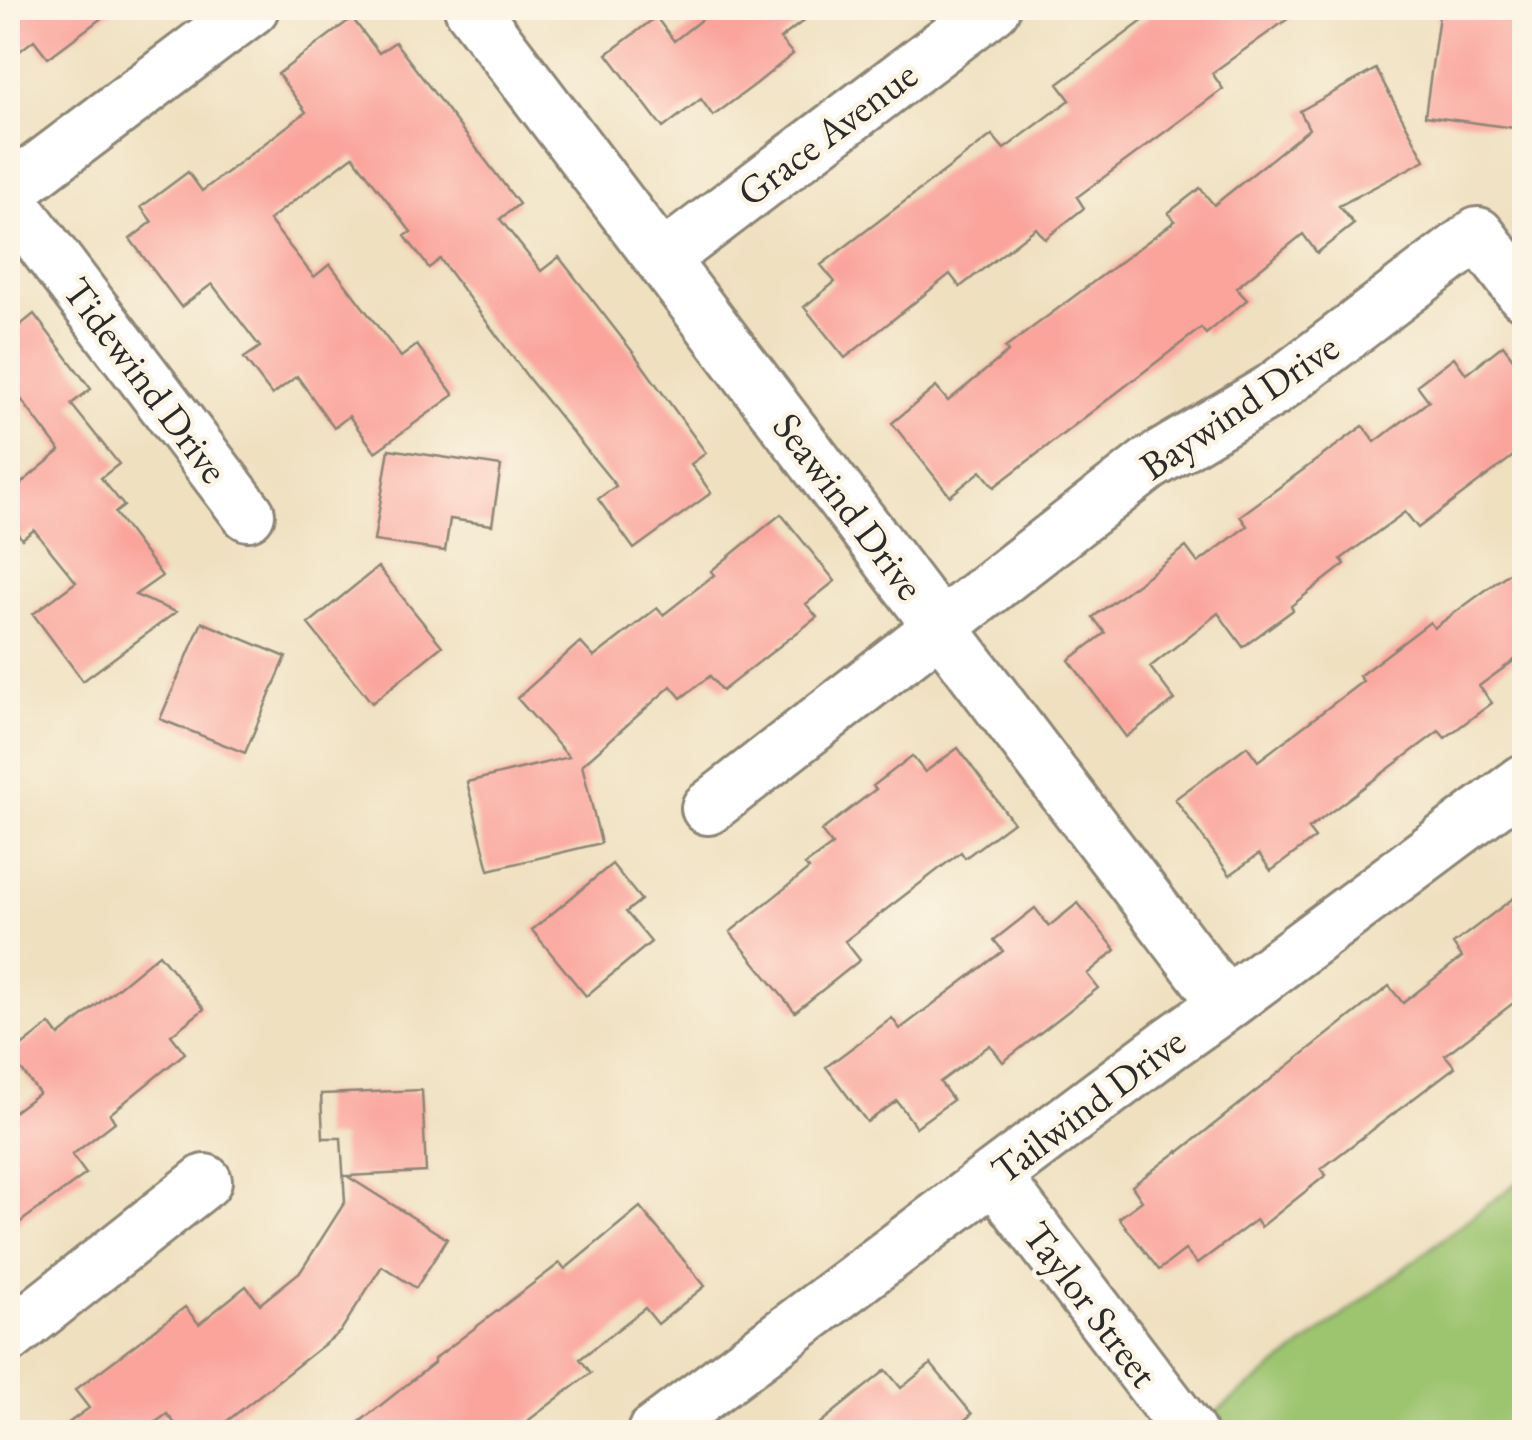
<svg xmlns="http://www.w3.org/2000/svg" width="1532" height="1440" font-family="'EB Garamond',serif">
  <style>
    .green { fill: #9dc570; stroke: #64784e; stroke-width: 2.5 }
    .building { fill: #faa49c }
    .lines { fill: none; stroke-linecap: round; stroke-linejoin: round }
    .minor-casing { stroke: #8d8676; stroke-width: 58 }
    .minor { stroke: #fff; stroke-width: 52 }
    .labels { text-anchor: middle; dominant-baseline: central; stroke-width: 9; stroke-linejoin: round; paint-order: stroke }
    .street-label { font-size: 40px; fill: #2b2b2b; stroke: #fcf5e5 }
  </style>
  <rect width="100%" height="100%" fill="#fcf5e5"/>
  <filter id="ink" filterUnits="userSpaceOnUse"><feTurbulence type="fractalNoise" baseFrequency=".01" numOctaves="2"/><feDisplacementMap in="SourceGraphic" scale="20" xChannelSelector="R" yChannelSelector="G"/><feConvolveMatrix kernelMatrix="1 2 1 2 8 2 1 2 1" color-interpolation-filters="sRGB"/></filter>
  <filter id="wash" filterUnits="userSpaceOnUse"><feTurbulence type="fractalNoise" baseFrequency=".0048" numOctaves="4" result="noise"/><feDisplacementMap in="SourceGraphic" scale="40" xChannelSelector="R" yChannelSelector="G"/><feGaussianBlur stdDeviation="2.25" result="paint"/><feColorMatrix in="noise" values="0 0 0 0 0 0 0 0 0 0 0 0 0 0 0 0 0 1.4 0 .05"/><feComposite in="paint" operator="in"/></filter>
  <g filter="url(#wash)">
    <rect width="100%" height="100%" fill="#efe0c0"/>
    <path class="green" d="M1524 1177V1432H1190Z"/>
    <g id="blocks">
      <path class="building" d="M8 8H115L48 58 34 40 8 60Z
        M716 8H820L780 39 793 54 756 84 713 116 701 99 663 128 607 54 656 17 674 41Z
        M1160 8H1303L1212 73 1223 89 1077 197 1084 208 1045 239 1036 228 960 287 950 274 845 358 804 307 835 282 821 265 992 135 1004 149 1070 100 1058 84Z
        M1440 8H1488L1524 12V61L1515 128 1425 116Z
        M352 18 379 53 395 42 519 204 500 219 541 271 559 257 632 351 706 453 691 464 711 493 634 549 598 499 616 486 529 379 440 259 429 268 405 236 411 232 353 156 269 220 314 277 330 264 401 357 417 345 454 395 375 452 349 416 334 428 297 376 272 395 244 358 260 347 212 284 181 307 130 239 152 222 141 207 188 172 202 191 306 112 278 74Z
        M1376 69 1425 160 1339 206 1354 224 1317 253 1303 234 1236 288 1247 300 1206 334 1201 328 994 487 981 471 950 496 892 423 936 387 948 401 1008 352 1005 348 1175 221 1168 213 1200 188 1214 205 1309 129 1300 111Z
        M34 314 91 389 71 404 119 464 101 478 124 506 115 513 162 576 135 595 176 612 83 681 33 614 76 582 34 530 22 539 8 521V494L60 451 8 382V335Z
        M1503 345 1524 373V448L1418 528 1405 512 1341 559 1345 564 1291 606 1293 610 1243 647 1218 613 1150 667 1175 700 1126 737 1069 660 1105 633 1093 617 1186 547 1198 563 1247 526 1240 516 1363 426 1375 442 1429 401 1417 385 1454 357 1466 374Z
        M389 449 501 466 492 525 450 519 445 551 374 541Z
        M781 514 835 581 806 604 817 617 722 691 710 676 681 698 671 686 582 765 601 843 489 870 467 782 569 757 517 698 580 642 594 657 657 608 663 615 714 575 711 571Z
        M1524 562V653L1479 686 1492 703 1445 738 1439 731 1308 829 1315 838 1271 871 1259 854 1230 875 1175 799 1247 746 1258 761 1363 681 1359 676 1430 622 1434 628Z
        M378 567 442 646 372 703 308 624Z
        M202 622 286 657 245 753 160 719Z
        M958 748 1013 822 965 858 961 852 845 941 860 960 795 1012 730 932 809 869 805 865 832 845 821 831 876 789 873 786 912 756 925 772Z
        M612 864 641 900 626 912 651 942 586 996 532 930Z
        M1524 890V995L1445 1055 1455 1067 1321 1169 1326 1175 1261 1227 1256 1220 1197 1264 1185 1250 1159 1270 1119 1218 1142 1201 1132 1186 1178 1151 1179 1152 1389 986 1403 1003 1462 957 1453 944Z
        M1078 903 1116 950 1087 974 1098 988 1003 1062 990 1045 940 1082 953 1100 916 1127 897 1101 867 1122 826 1067 892 1018 900 1029 1003 951 994 940 1035 908 1049 926Z
        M159 954 204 1009 171 1035 185 1053 110 1114 115 1122 72 1155 86 1174 8 1231V1116L39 1093 10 1055 50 1024 59 1036Z
        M422 1090 426 1172 347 1176 447 1239 416 1288 382 1266 340 1332 213 1432H182L167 1414 142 1432H56L89 1408 75 1390 185 1307 199 1324 246 1286 260 1304 301 1271 345 1202 341 1138H323L321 1094Z
        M640 1207 705 1286 658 1324 645 1308 580 1359 591 1373 513 1432H347L434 1363V1359L560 1263 565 1269Z
        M931 1364 972 1414 950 1432H809L886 1370 901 1388Z"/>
    </g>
  </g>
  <g filter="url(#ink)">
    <use href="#blocks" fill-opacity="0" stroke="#8d8676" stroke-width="2.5"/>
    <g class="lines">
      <g class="minor-casing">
        <path id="minor" d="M471 8 1226 1004
          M8 192 252 8
          M8 198 248 514
          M662 259 993 8
          M708 808 1149 464 1273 390 1478 234 1524 294
          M994 1176 1189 1432
          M8 1337 205 1181
          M654 1432 1171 1043 1226 1004 1524 781"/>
      </g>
      <use href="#minor" class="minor"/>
    </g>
  </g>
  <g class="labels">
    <g class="street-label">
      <text transform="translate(827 133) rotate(-37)">Grace Avenue</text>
      <text transform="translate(146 380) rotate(53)">Tidewind Drive</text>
      <text transform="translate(1239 406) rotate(-34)">Baywind Drive</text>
      <text transform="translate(849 506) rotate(53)">Seawind Drive</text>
      <text transform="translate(1088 1105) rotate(-37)">Tailwind Drive</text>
      <text transform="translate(1091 1304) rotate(53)">Taylor Street</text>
    </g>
  </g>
  <rect width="1532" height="1440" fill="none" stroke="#fcf5e5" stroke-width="40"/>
</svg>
